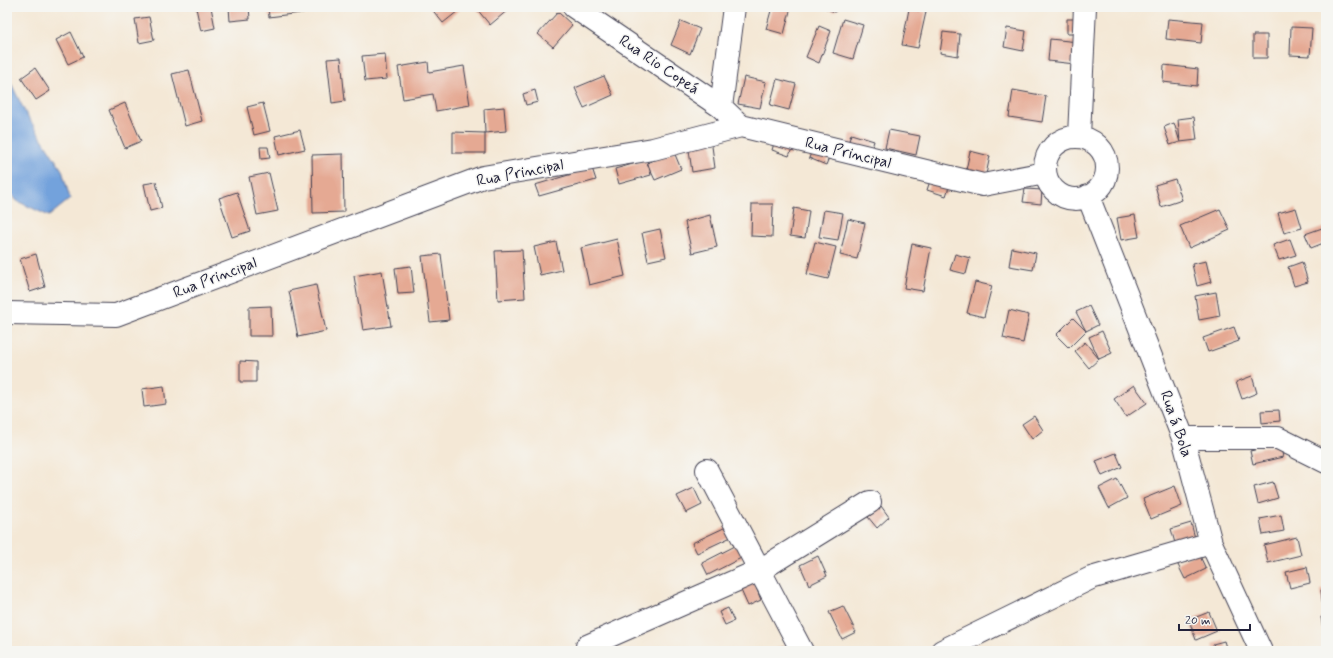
<svg xmlns="http://www.w3.org/2000/svg" width="1333" height="658" font-family="Mynerve,sans-serif">
  <style>
    .water { fill: #73a2dc; stroke: #4a628c }
    .building { fill: #e5a993 }
    .lines { fill: none; stroke-linecap: round; stroke-linejoin: round }
    .minor-casing { stroke: #424052; stroke-width: 24 }
    .minor { stroke: #fff; stroke-width: 22 }
    .labels { text-anchor: middle; dominant-baseline: central; stroke-width: 3; stroke-linejoin: round; paint-order: stroke }
    .street-label { font-size: 16px; fill: #22223b; stroke: #f6f6f2 }
  </style>
  <rect width="100%" height="100%" fill="#f6f6f2"/>
  <filter id="ink" filterUnits="userSpaceOnUse"><feTurbulence type="fractalNoise" baseFrequency=".025" numOctaves="2"/><feDisplacementMap in="SourceGraphic" scale="8" xChannelSelector="R" yChannelSelector="G"/><feConvolveMatrix kernelMatrix="1 2 1 2 8 2 1 2 1" color-interpolation-filters="sRGB"/></filter>
  <filter id="wash" filterUnits="userSpaceOnUse"><feTurbulence type="fractalNoise" baseFrequency=".012" numOctaves="4" result="noise"/><feDisplacementMap in="SourceGraphic" scale="16" xChannelSelector="R" yChannelSelector="G"/><feGaussianBlur stdDeviation="0.9" result="paint"/><feColorMatrix in="noise" values="0 0 0 0 0 0 0 0 0 0 0 0 0 0 0 0 0 1.4 0 .05"/><feComposite in="paint" operator="in"/></filter>
  <g filter="url(#wash)">
    <rect width="100%" height="100%" fill="#f4e8d6"/>
    <path class="water" d="M7 75 26 114 62 170 70 199 49 216 17 201 7 189Z"/>
    <g id="blocks">
      <path class="building" d="M203 7H211L215 28 201 31 196 8Z
        M229 7H249L250 19 230 21Z
        M268 7H315L316 11 269 17Z
        M430 7H463L443 23Z
        M477 7H507L509 9 490 25 476 8Z
        M772 7H791L784 34 766 29Z
        M822 7H837L835 12Z
        M909 9 926 12 918 48 902 45Z
        M558 12 572 25 553 47 538 34Z
        M149 17 154 40 139 43 135 19Z
        M843 19 863 25 853 59 833 53Z
        M1067 19H1078L1077 34H1067Z
        M1168 19 1203 22 1201 43 1166 39Z
        M681 21 700 29 690 54 671 45Z
        M819 26 831 31 819 63 806 57Z
        M1291 27 1312 28 1310 56 1290 55Z
        M1007 28 1026 31 1023 51 1004 47Z
        M71 32 83 57 68 64 56 40Z
        M943 32 960 34 958 56 940 53Z
        M1253 35H1267V58H1253Z
        M1050 39 1078 42 1075 64 1048 61Z
        M385 54 387 79 365 81 362 56Z
        M341 58 345 101 332 103 327 59Z
        M428 62 429 72 464 66 470 105 436 111 433 94 403 99 398 67Z
        M1164 65 1198 69 1197 86 1163 82Z
        M35 68 50 91 36 100 21 78Z
        M189 70 202 121 185 126 172 74Z
        M604 76 613 95 584 108 575 88Z
        M744 77 766 82 760 108 738 104Z
        M777 79 796 84 789 110 770 105Z
        M535 90 538 102 526 105 523 94Z
        M1013 90 1046 96 1042 122 1009 117Z
        M125 103 141 141 125 148 109 110Z
        M263 103 270 131 254 135 247 107Z
        M504 107 506 131 485 133 484 109Z
        M1194 117 1197 140 1180 142 1170 145 1164 127 1174 123 1180 142 1178 119Z
        M300 130 305 149 279 155 275 136Z
        M889 130 920 136 916 155 885 148Z
        M453 132 485 133V153H453Z
        M851 134 874 141 870 154 847 147Z
        M711 139 715 168 692 172 688 143Z
        M775 140 793 146 789 156 772 150Z
        M260 147H268L270 158 261 159Z
        M813 148 830 155 826 165 809 158Z
        M970 151 990 156 985 179 965 175Z
        M674 152 681 169 655 180 647 163Z
        M343 154 344 212 313 213 312 155Z
        M647 160 651 175 619 184 615 169Z
        M592 168 596 180 539 196 535 185Z
        M269 173 278 211 257 215 249 177Z
        M932 175 951 181 946 196 927 190Z
        M1175 179 1182 200 1161 207 1155 185Z
        M156 182 162 208 150 211 144 184Z
        M1025 189 1042 190 1041 204 1023 202Z
        M237 192 250 231 232 237 219 198Z
        M752 204H773L772 237 751 236Z
        M794 208 809 211 805 238 790 236Z
        M1296 208 1302 228 1284 233 1278 213Z
        M1220 209 1230 230 1189 248 1180 226Z
        M824 210 843 213 838 240 819 237Z
        M710 215 717 247 692 253 685 222Z
        M1135 215 1139 237 1121 240 1117 218Z
        M848 219 865 223 857 259 840 255Z
        M1325 227 1326 242 1311 248 1305 234Z
        M660 229 666 257 648 261 642 233Z
        M617 239 625 276 589 285 581 248Z
        M1290 239 1296 255 1279 260 1273 245Z
        M556 242 562 270 540 275 534 247Z
        M815 242 836 247 828 279 807 274Z
        M912 244 931 248 923 291 904 288Z
        M1012 248 1036 253 1033 270 1009 266Z
        M522 250 525 298 498 300 495 251Z
        M36 254 45 287 30 292 20 259Z
        M441 254 449 320 430 322 422 256Z
        M955 254 970 258 966 274 950 270Z
        M1206 261 1211 282 1197 286 1192 264Z
        M1302 262 1308 282 1294 286 1288 267Z
        M411 266 414 293 398 294 395 268Z
        M382 271 391 326 363 330 354 276Z
        M975 282 992 286 984 317 967 313Z
        M316 285 326 331 298 337 289 291Z
        M1216 292 1220 316 1199 320 1195 296Z
        M271 306 272 336H249V307Z
        M1089 306 1098 325 1086 331 1069 348 1056 335 1073 318 1086 331 1076 312Z
        M1009 310 1029 315 1023 343 1003 338Z
        M1234 327 1239 341 1208 352 1203 338Z
        M1102 331 1112 353 1099 359 1089 337Z
        M1085 342 1099 359 1089 368 1075 351Z
        M240 361 256 362V382H240Z
        M1252 376 1257 393 1242 399 1236 382Z
        M1134 385 1147 403 1126 417 1114 399Z
        M164 386 166 404 144 407 142 389Z
        M1279 410 1280 421 1262 423 1261 411Z
        M1034 416 1043 430 1032 439 1022 424Z
        M1280 444 1283 457 1253 464 1250 451Z
        M1116 453 1122 467 1102 476 1096 461Z
        M1117 479 1127 498 1109 508 1099 488Z
        M1273 482 1278 498 1258 504 1254 487Z
        M1175 486 1182 506 1151 519 1143 499Z
        M694 488 702 505 686 513 677 496Z
        M881 506 889 517 877 528 868 517Z
        M1281 515 1284 531 1263 535 1260 519Z
        M1191 523 1195 538 1175 543 1171 529Z
        M726 527 731 537 697 553 692 543Z
        M1297 537 1301 555 1268 563 1264 545Z
        M737 545 743 557 708 575 702 563Z
        M1198 552 1206 569 1185 579 1177 563Z
        M818 556 827 576 809 585 800 565Z
        M1307 567 1310 583 1290 588 1286 572Z
        M754 582 761 600 748 606 740 588Z
        M1326 589V607L1323 608 1321 590Z
        M843 606 856 632 842 639 829 612Z
        M728 608 734 621 725 625 719 612Z
        M1209 612 1217 631 1196 640 1189 620Z
        M1326 616V635H1324L1321 617Z
        M1224 641 1227 651H1215L1213 644Z
        M783 646 785 651H770Z"/>
    </g>
  </g>
  <g filter="url(#ink)">
    <use href="#blocks" fill-opacity="0" stroke="#424052" stroke-width="1"/>
    <g class="lines">
      <g class="minor-casing">
        <path id="minor" d="M574 7 721 107 741 126
          M721 107 734 7
          M1079 136 1085 7
          M1045 168a31 31 0 1 1 62 0a31 31 0 1 1-62 0Z
          M1088 196 1183 438 1211 543 1261 651
          M7 313 116 315 483 177 653 149 741 126 983 185 1045 173
          M1183 438H1278L1326 462
          M707 470 802 651
          M588 651 587 646 760 570 870 502
          M942 651 1091 578 1211 543"/>
      </g>
      <use href="#minor" class="minor"/>
    </g>
  </g>
  <g class="labels">
    <g class="street-label">
      <text transform="translate(659 65) rotate(34)">Rua Rio Copeá</text>
      <text transform="translate(848 153) rotate(14)">Rua Principal</text>
      <text transform="translate(520 173) rotate(-11)">Rua Principal</text>
      <text transform="translate(215 278) rotate(-21)">Rua Principal</text>
      <text transform="translate(1176 424) rotate(71)">Rua á Bola</text>
    </g>
  </g>
  <rect width="1333" height="658" fill="none" stroke="#f6f6f2" stroke-width="24"/>
  <path d="M1179 624v6h71v-6" fill="none" stroke="#22223b" stroke-width="2"/>
  <text x="1185" y="624" font-size="12" fill="#22223b" stroke="#f6f6f2" stroke-width="3" paint-order="stroke">20 m</text>
</svg>
